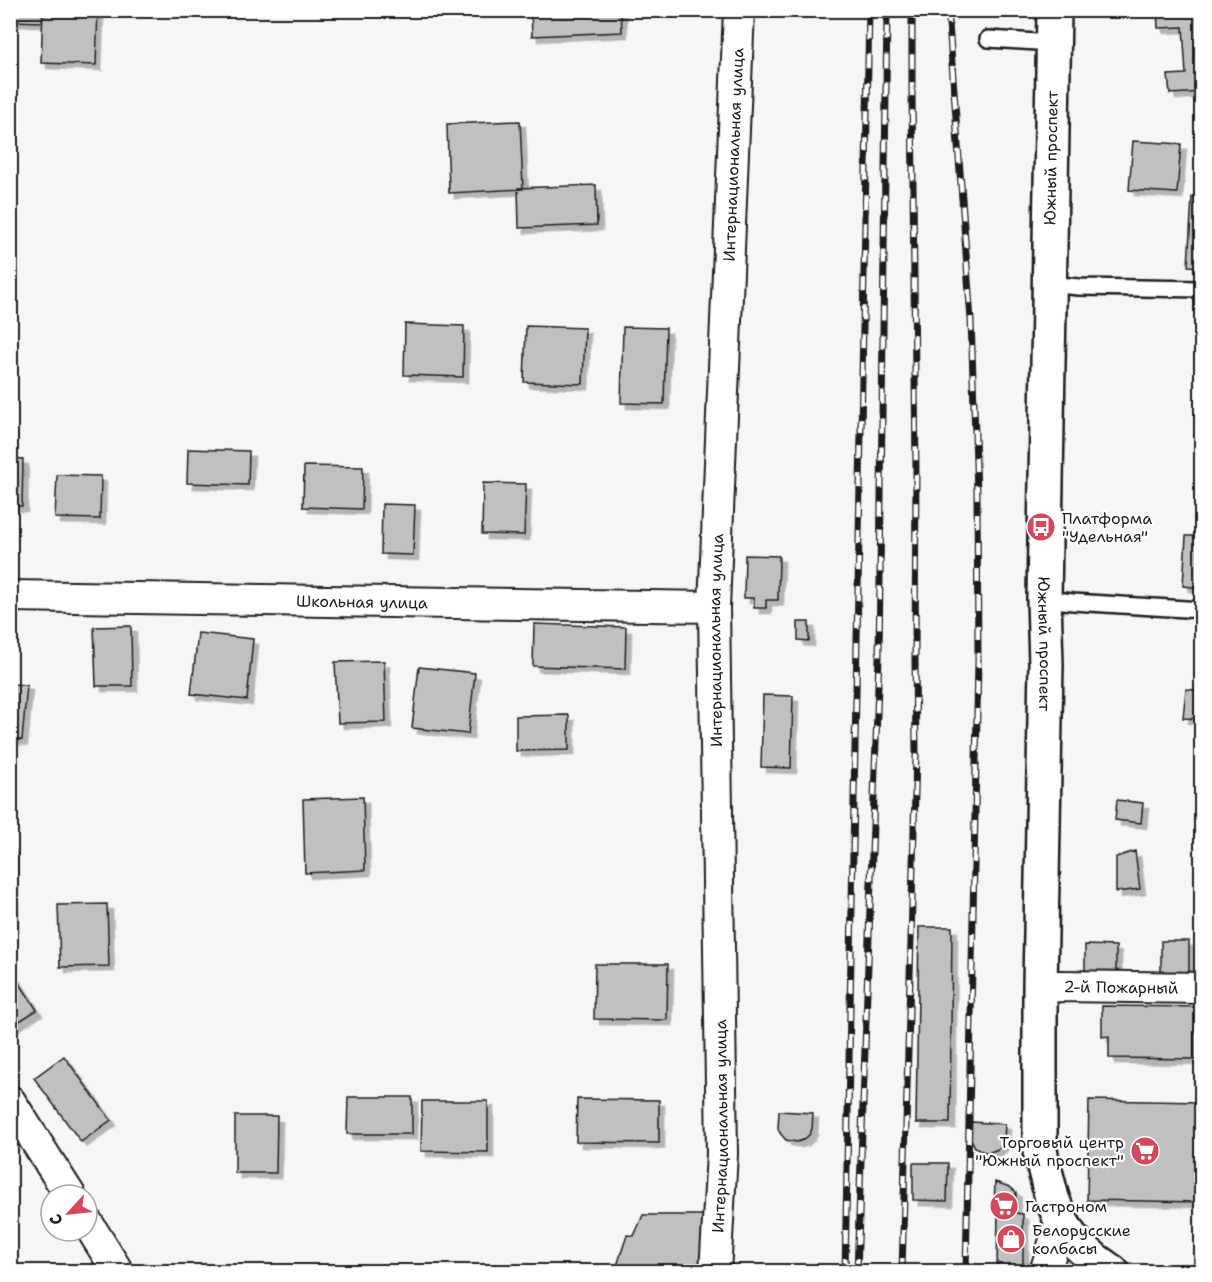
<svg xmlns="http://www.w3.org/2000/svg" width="1212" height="1282" font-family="'Shantell Sans',sans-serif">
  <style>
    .building { fill: #c0c0c0; stroke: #1c1c1c; stroke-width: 1.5; filter: url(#shadow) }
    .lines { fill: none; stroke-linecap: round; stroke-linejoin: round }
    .lane-casing { stroke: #1c1c1c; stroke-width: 20 }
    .street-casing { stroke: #1c1c1c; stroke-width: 34 }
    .secondary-casing { stroke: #1c1c1c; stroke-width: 38 }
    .lane { stroke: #fff; stroke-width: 15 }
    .street { stroke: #fff; stroke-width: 30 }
    .secondary { stroke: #fff; stroke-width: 33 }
    .rail-casing { stroke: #1c1c1c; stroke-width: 7 }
    .rail { stroke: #fff; stroke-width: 4.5; stroke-dasharray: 14; stroke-linecap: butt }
    .labels { text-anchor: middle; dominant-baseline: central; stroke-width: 4.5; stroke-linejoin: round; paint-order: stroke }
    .street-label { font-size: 16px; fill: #1c1c1c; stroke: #fff }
    .poi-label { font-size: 16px; fill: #1c1c1c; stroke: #fff; text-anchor: start }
  </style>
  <defs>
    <filter id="shadow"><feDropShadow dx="5.5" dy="5.5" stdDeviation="0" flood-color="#0004"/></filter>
  </defs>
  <rect width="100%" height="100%" fill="#f6f6f6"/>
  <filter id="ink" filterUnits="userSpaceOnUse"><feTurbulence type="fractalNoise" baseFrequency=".0167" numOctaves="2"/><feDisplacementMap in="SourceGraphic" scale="12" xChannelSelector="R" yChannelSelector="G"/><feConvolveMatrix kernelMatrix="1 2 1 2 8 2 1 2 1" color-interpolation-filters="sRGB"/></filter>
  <g filter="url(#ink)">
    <path class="building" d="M10 10H43L42 22 10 21Z
      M43 10H98L96 65 41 63Z
      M531 10H621L622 32 532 36Z
      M1157 10H1202V92L1170 94 1168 75 1186 74 1183 27 1158 28Z
      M520 121 523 189 449 193 447 124Z
      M1133 141 1181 144 1177 193 1129 190Z
      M596 185 597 225 519 228 518 188Z
      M1192 197 1202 198V267L1188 266Z
      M405 324 464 326 463 377 404 375Z
      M526 326 585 328 583 384 524 382Z
      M623 327 666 328 664 404 621 403Z
      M188 449 249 451 248 485 187 483Z
      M10 458 23 459 22 506H10Z
      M304 466 363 467 362 509 303 507Z
      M57 475 101 476 100 519 55 518Z
      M483 483 526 484 524 535 482 534Z
      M382 504 415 505 413 555 381 554Z
      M1186 536H1202V588L1183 586Z
      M745 555 779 556 778 600H766V608H754V598H744Z
      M798 622H809V641L798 640Z
      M534 624 626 627 625 669 533 666Z
      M131 626 132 686H96L94 627Z
      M198 633 253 639 247 700 191 694Z
      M384 661 386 722 338 723 335 662Z
      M419 667 475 673 468 734 412 728Z
      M10 684 27 685 22 740 10 739Z
      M1186 689 1202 691V719L1183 718Z
      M763 695 793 696 791 768 761 767Z
      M569 715V750L516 751V716Z
      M363 797 365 870 305 873 303 799Z
      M1117 800 1143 803 1141 823 1115 820Z
      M10 846H12L13 928H10Z
      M1135 851 1140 889 1116 892V857Z
      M107 904 109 966 60 967 58 905Z
      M919 927H952L950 1123H916Z
      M1161 941H1189V981H1161Z
      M1085 945 1116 946V978L1085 977Z
      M595 964H668L667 1020 594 1019Z
      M15 976 37 1010 10 1027V979Z
      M1102 1006 1202 1007V1032H1194V1059L1109 1058V1036L1102 1037Z
      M64 1056 111 1120 81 1142 34 1078Z
      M348 1097H412V1134H347Z
      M577 1099 659 1100V1143L576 1142Z
      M1089 1100 1202 1102V1202L1087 1200Z
      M422 1101H488V1152L421 1151Z
      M779 1111 813 1113 812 1129 809 1135 803 1140 797 1142 786 1140 780 1133 778 1129Z
      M235 1116H277L276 1173H235Z
      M971 1122 1005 1124 1004 1140 1002 1145 998 1149 990 1152H984L975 1147 971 1139Z
      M913 1163H948L947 1201 913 1200Z
      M995 1182 1010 1187 1016 1192 1015 1209H994Z
      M998 1209H1015L1014 1213 1023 1214V1272H997Z
      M643 1215H707L704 1252 697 1268 694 1269 693 1272H615L627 1235 634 1236Z
      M643 1215H707L704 1252 697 1268 694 1269 693 1272H615L627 1235 634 1236Z"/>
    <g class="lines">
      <g class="lane-casing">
        <path id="lane" d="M988 39 1053 43
          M1049 284 1079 287 1202 289
          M1044 599 1073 602 1202 610"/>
      </g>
      <g class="street-casing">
        <g id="street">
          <path id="s1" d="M10 596 714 607"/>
          <path id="s2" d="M1040 987 1061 986 1202 988"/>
          <path d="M10 1101 70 1195"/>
          <path d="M87 1222 118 1272"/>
          <path id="s3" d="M715 1272 722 1154 714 607 739 10"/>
          <path d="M1045 1272 1061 1221"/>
        </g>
      </g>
      <g class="secondary-casing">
        <g id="secondary">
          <path id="s4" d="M1054 10 1044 599 1046 664 1040 987V1151L1052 1198 1061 1221 1072 1239 1095 1260 1112 1272"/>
        </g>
      </g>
      <use href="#lane" class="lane"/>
      <use href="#street" class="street"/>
      <use href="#secondary" class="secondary"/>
      <g class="rail-casing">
        <path id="rail" d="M948 10 971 320 977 493 978 661 966 1272
          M845 1272 869 10
          M857 1272 879 657 887 10
          M902 1272 916 755 915 658 916 471 912 91V10"/>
      </g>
      <use href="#rail" class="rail"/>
    </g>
  </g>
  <defs>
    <g id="bus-disc" transform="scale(1.5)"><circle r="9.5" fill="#d1495b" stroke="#fff"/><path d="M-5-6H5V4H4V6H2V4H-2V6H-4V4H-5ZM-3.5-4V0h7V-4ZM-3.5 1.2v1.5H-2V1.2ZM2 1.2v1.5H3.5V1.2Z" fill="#fff"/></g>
    <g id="supermarket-disc" transform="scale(1.5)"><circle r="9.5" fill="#d1495b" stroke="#fff"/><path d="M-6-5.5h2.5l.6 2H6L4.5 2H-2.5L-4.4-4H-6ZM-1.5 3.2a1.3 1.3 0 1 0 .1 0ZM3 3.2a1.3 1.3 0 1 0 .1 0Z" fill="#fff"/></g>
    <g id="shop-disc" transform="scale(1.5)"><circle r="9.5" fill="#d1495b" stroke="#fff"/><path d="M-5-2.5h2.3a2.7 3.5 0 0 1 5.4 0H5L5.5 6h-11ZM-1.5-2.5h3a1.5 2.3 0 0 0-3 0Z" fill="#fff"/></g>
  </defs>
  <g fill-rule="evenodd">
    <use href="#bus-disc" x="1041" y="527"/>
    <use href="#supermarket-disc" x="1145" y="1151"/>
    <use href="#supermarket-disc" x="1004" y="1206"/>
    <use href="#shop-disc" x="1011" y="1239"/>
  </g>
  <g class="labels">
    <g class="street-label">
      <text stroke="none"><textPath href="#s3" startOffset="1118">Интернациональная улица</textPath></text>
      <text transform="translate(1051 158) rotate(-89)">Южный проспект</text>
      <text stroke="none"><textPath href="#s1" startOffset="352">Школьная улица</textPath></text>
      <text stroke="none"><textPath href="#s3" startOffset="632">Интернациональная улица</textPath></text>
      <text stroke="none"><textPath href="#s4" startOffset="634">Южный проспект</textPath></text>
      <text stroke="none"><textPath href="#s2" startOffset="81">2-й Пожарный</textPath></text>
      <text stroke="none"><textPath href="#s3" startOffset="146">Интернациональная улица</textPath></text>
    </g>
    <g class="poi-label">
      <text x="1062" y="518">Платформа<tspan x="1062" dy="18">"Удельная"</tspan></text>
      <text x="1124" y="1142" text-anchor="end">Торговый центр<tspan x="1124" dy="18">"Южный проспект"</tspan></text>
      <text x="1025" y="1206">Гастроном</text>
      <text x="1032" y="1230">Белорусские<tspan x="1032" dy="18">колбасы</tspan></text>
    </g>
  </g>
  <rect width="1212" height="1282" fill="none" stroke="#fff" stroke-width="36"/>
  <rect x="18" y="18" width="1176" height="1246" fill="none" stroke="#1c1c1c" stroke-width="2" filter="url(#ink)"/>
  <g transform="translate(69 1213) rotate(243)"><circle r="28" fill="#ffffff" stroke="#a4a4a4" stroke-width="1.5"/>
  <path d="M0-4.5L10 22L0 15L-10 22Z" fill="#d1495b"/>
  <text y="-9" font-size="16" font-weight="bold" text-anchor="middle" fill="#1c1c1c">С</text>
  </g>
</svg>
